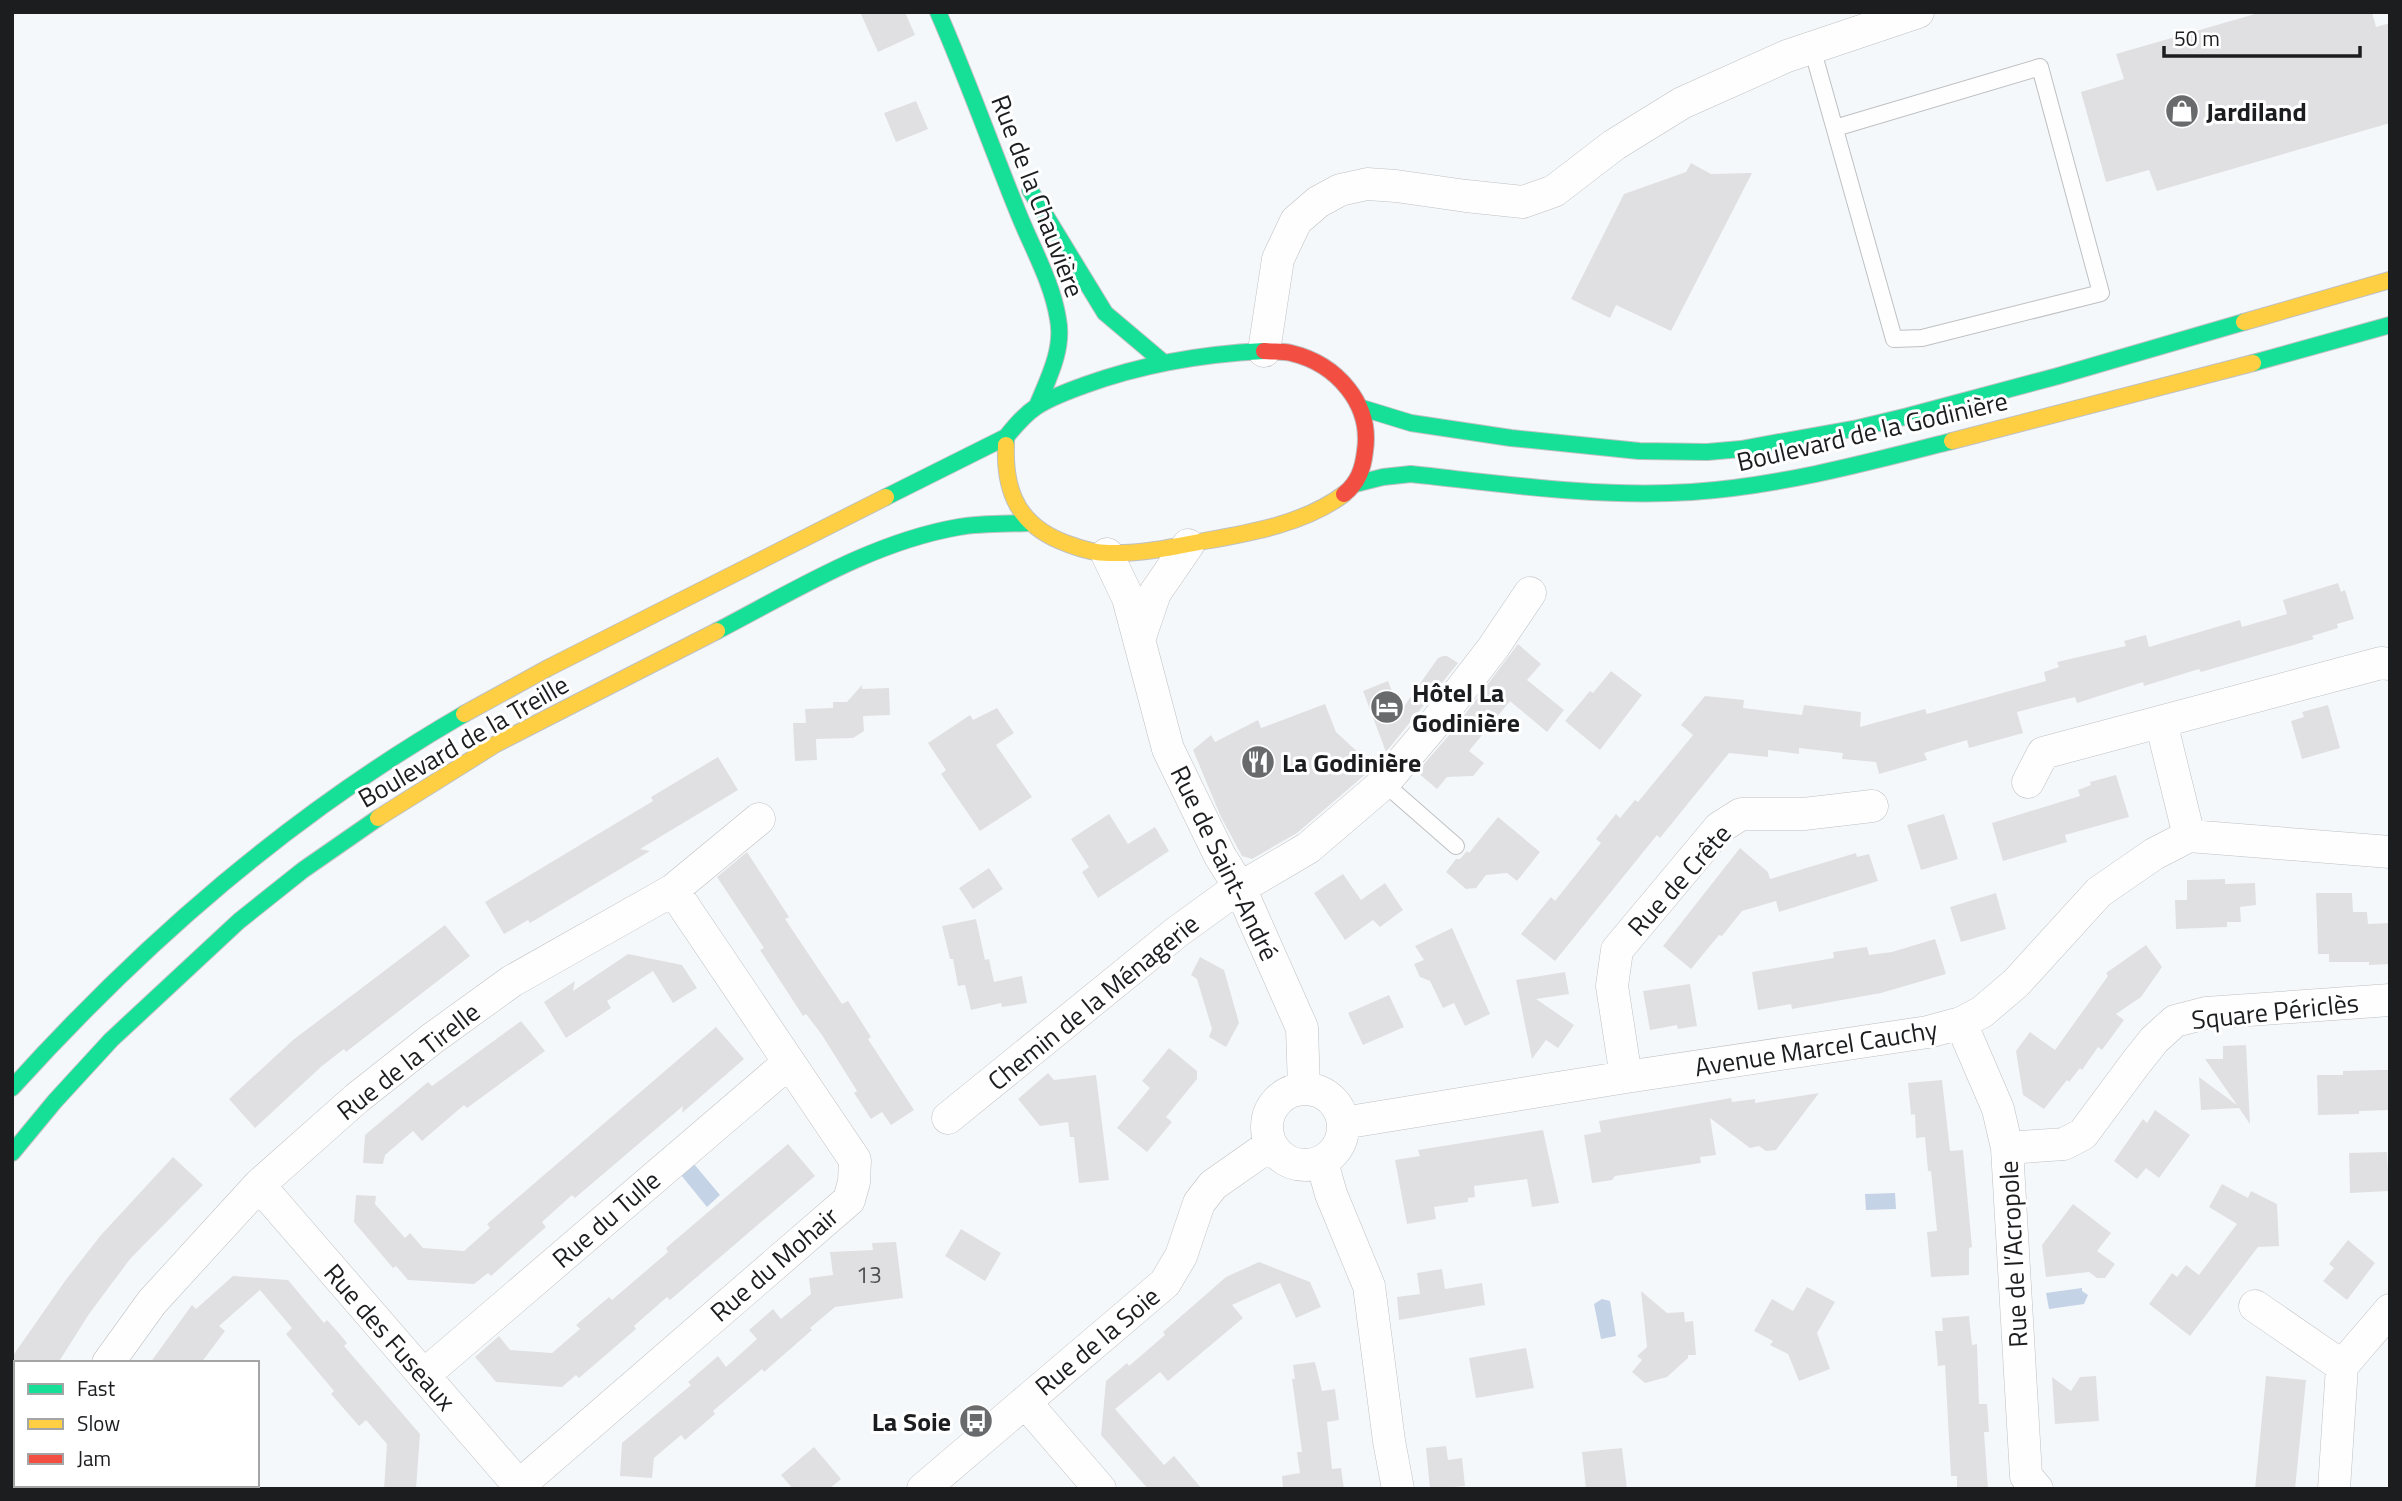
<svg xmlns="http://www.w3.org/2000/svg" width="2402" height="1501" font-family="'Titillium Web',sans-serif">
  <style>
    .water { fill: #c5d3e6 }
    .building { fill: #e0e0e2 }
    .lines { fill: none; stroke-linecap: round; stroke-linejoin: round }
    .lane-casing { stroke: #bec0c2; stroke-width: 18 }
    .street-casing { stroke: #bec0c2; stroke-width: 33 }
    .fast-casing { stroke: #bec0c2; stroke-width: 18 }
    .slow-casing { stroke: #bec0c2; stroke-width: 18 }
    .jam-casing { stroke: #bec0c2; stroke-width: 18 }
    .lane { stroke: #fefefe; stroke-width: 16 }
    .street { stroke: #fefefe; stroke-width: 32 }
    .fast { stroke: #16e098; stroke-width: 16 }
    .slow { stroke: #ffcf43; stroke-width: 16 }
    .jam { stroke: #f24e42; stroke-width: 16 }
    .labels { text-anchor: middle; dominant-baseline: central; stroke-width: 6; stroke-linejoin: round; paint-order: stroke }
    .number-label { font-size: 23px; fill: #4f5052 }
    .poi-label { font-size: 26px; font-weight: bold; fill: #1c1d1f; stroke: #fff; text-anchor: start }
    .street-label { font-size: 26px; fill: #1c1d1f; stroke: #fff }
  </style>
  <rect width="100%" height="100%" fill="#f5f8fb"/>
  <path class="water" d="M694 1164 720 1195 707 1207 681 1175Z
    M1895 1193 1896 1209 1866 1210 1865 1194Z
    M2082 1288V1291L2088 1295 2084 1304 2049 1309 2046 1293Z
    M1602 1299 1610 1301 1616 1336 1601 1339 1594 1304Z"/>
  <path class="building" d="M860 12H905L915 35 878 52Z
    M2262 12H2372L2376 27 2390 23V123L2157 191 2149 170 2106 182 2081 92 2124 79 2116 54Z
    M916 101 928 129 896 142 884 113Z
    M1691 163 1711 174 1752 173 1671 331 1616 305 1610 318 1571 299 1624 194 1686 172Z
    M2338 583 2341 592 2345 590 2354 619 2337 624 2338 628 2312 636 2314 639 2201 672 2199 669 2144 686 2143 682 2077 703 2075 697 2017 712 2023 733 1969 748 1967 740 1924 753 1927 760 1879 774 1876 762 1842 759 1843 753 1799 748V754L1768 750V757L1729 753 1660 838 1657 835 1555 961 1521 934 1551 897 1555 901 1601 843 1596 839 1616 814 1620 818 1635 800 1638 802 1693 735 1681 725 1705 696 1744 700 1743 708 1802 715 1804 705 1861 712 1860 727 1925 709 1927 714 2046 681 2044 672 2059 667 2057 662 2126 646 2124 641 2146 635 2149 647 2240 620 2242 627 2287 614 2283 600Z
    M1518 644 1541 664 1527 680 1564 710 1547 732 1510 701 1469 751 1484 763 1473 776 1447 777 1437 789 1417 772 1450 734Z
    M1443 656H1447L1458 663 1386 752 1363 691 1388 681 1400 712 1438 658Z
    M1611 671 1642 695 1600 750 1565 721 1590 691 1593 693Z
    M862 685V689L889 688 890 715 863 716 864 731 853 738 816 739 817 760 795 761 793 723H806L805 709 833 708V702H847Z
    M1325 704 1336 732 1374 767 1297 833 1252 859 1242 856 1221 817 1193 750 1211 735 1215 742 1258 720 1261 728Z
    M2328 705 2340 748 2302 759 2291 721 2304 717 2302 712Z
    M997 708 1014 733 996 745 1032 797 980 831 941 774 946 770 928 743 970 715 973 720Z
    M718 757 738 790 640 849 650 851 530 923 528 920 504 934 485 902 653 801 651 797Z
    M2116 775 2129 817 2065 835 2067 842 2003 861 1992 823 2080 796 2078 790 2091 785 2090 782Z
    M1109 814 1128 844 1155 827 1169 851 1098 898 1082 872 1089 867 1071 839Z
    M1944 814 1958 859 1921 870 1907 825Z
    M1498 817 1540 852 1517 881 1507 873 1486 875 1476 888 1466 889 1446 872 1456 859H1460L1467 851 1469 853Z
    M1740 848 1768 872 1770 879 1856 853 1857 857 1869 854 1878 881 1779 912 1776 901 1742 911 1722 936 1719 935 1691 969 1663 946Z
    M747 852 789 917 785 919 842 1004 848 1001 871 1037 868 1039 914 1110 891 1125 882 1112 871 1119 854 1093 857 1091 822 1035 806 1014 803 1016 792 999 760 950 764 948 717 877Z
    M989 868 1003 889 973 909 959 888Z
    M1343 874 1361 900 1385 883 1403 910 1380 927 1373 920 1345 940 1314 893Z
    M2225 879V884L2255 883 2256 905 2240 907 2241 922H2227V927L2176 929 2175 900H2187V880Z
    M1996 893 2006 929 1961 942 1950 907Z
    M2316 893H2352L2353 912H2367L2368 924 2390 923V964L2369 965V962H2329V954H2318Z
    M976 919 985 960 989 959 994 982 1022 976 1027 1003 1002 1007 1001 1003 971 1010 965 985 958 986 953 959H950L942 926Z
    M445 925 470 956 346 1052 344 1049 322 1066 255 1128 229 1099 293 1040Z
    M1452 928 1490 1014 1465 1026 1454 1003 1443 1008 1430 981 1420 977 1414 964 1424 960 1415 946Z
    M1935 939 1946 974 1881 993 1792 1009 1791 1004 1758 1010 1752 972 1834 958 1833 952 1867 947 1869 955 1892 952Z
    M2146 945 2162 967 2141 997 2116 1014 2124 1020 2102 1050 2098 1047 2082 1070 2080 1068 2069 1082 2067 1080 2044 1109 2023 1095 2016 1051 2030 1032 2055 1050 2108 976 2106 973Z
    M628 954 682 965 697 988 673 1003 653 971 607 1001 611 1008 566 1038 544 1002 575 981 573 991Z
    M1200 957 1224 970 1230 991 1239 1023 1226 1047 1209 1037 1212 1029 1197 979 1191 975Z
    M1565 972 1569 994 1536 999 1574 1025 1558 1048 1546 1040 1532 1059 1516 980Z
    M1690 984 1697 1026 1678 1029 1677 1025 1650 1030 1643 991Z
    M1389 995 1404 1027 1363 1045 1348 1013Z
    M521 1021 545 1051 467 1108 464 1105 422 1141 413 1131 385 1155 383 1164 363 1163 365 1135 428 1082 432 1086Z
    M716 1027 744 1059 682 1113 683 1106 575 1198 572 1195 542 1222 546 1227 491 1276 488 1273 474 1284 408 1280 396 1266 393 1268 354 1222 356 1195 376 1196 375 1204 405 1238 410 1233 423 1248 464 1251 490 1228 487 1224Z
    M2246 1045 2250 1124 2239 1108 2201 1110 2199 1077 2237 1105 2205 1059H2223V1046Z
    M1169 1048 1197 1071V1079L1166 1117 1172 1122 1147 1152 1117 1128 1150 1088 1142 1081Z
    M2379 1070H2390V1110L2359 1111V1114L2318 1115 2317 1075H2343V1071Z
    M1048 1073 1054 1080 1096 1075 1109 1180 1079 1183 1074 1137H1070L1068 1122 1040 1126 1018 1099Z
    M1942 1080 1950 1151 1963 1150 1972 1247 1969 1248V1275L1931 1277 1927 1232 1937 1231 1931 1171H1928L1925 1137 1916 1138 1915 1114 1911 1115 1908 1083Z
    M1819 1093 1776 1150 1766 1151 1759 1146 1750 1148 1710 1118 1716 1155 1700 1157 1701 1163 1622 1175 1615 1176 1612 1180 1592 1183 1584 1135 1601 1132 1599 1121 1731 1098 1732 1102 1755 1099V1103Z
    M2155 1110 2190 1135 2159 1178 2146 1168 2137 1179 2114 1161 2143 1119 2147 1123Z
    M1543 1130 1559 1203 1532 1207 1527 1179 1474 1186 1475 1197 1468 1198V1202L1434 1207 1436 1219 1407 1224 1395 1160 1420 1156 1418 1150Z
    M788 1144 815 1176 670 1300 667 1297 634 1326 636 1329 579 1378 576 1375 562 1387 496 1382 475 1357 499 1336 510 1350 552 1353 580 1329 576 1325 609 1297 612 1300 668 1252 666 1248Z
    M2387 1152 2389 1191 2350 1193 2349 1153Z
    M173 1157 203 1185 130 1259 89 1314 58 1363H12V1357L65 1281 101 1235Z
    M2222 1184 2248 1198 2251 1191 2277 1204 2279 1246 2258 1247 2190 1336 2149 1304 2172 1273 2177 1277 2186 1265 2199 1275 2237 1224 2209 1207Z
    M2073 1204 2111 1233 2097 1251 2115 1264 2105 1278H2097L2089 1272 2046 1277 2042 1245Z
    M961 1229 1001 1253 985 1281 945 1256Z
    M2348 1240 2375 1263 2347 1300 2323 1281 2334 1268 2329 1264Z
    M896 1242 903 1298 835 1307 810 1328 812 1330 764 1372 762 1369 713 1411 715 1414 685 1440 681 1435 654 1458 652 1478 620 1476 622 1443 691 1385 688 1382 718 1356 726 1367 757 1339 749 1330 773 1309 781 1319 811 1294 809 1278 833 1275 830 1252 873 1250 872 1243Z
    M1259 1262 1310 1282 1321 1307 1296 1318 1280 1283 1232 1305 1243 1318 1168 1381 1160 1372 1115 1409 1164 1465 1174 1456 1202 1489H1148L1101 1435 1106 1381 1127 1363 1129 1366 1165 1335 1163 1332 1226 1277Z
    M1442 1269 1445 1289 1482 1283 1485 1305 1399 1320 1397 1297 1420 1294 1417 1273Z
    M233 1276 288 1280 324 1323 327 1320 337 1331 347 1343 344 1346 420 1434 416 1489H384L387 1444 366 1420 359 1426 331 1394 334 1391 286 1334 292 1328 260 1290 219 1326 225 1331 201 1363H150L192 1305 196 1309Z
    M1807 1287 1835 1302 1817 1333 1830 1369 1799 1381 1788 1354 1770 1345 1773 1341 1754 1331 1772 1299 1793 1311Z
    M1641 1291 1667 1313 1684 1312 1685 1322 1693 1321 1696 1355H1688V1358L1667 1377 1645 1383 1632 1372 1642 1360 1637 1356 1647 1347Z
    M1969 1316 1972 1345 1977 1344 1979 1404H1987L1989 1432H1984L1988 1489H1957V1476H1951L1945 1365 1938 1366 1935 1331H1943L1942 1318Z
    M1526 1348 1534 1388 1476 1398 1469 1358Z
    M1315 1362 1322 1391 1335 1389 1339 1420 1327 1422 1332 1469 1341 1468 1344 1489H1283L1282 1476 1300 1473 1297 1452H1302L1292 1379H1295L1293 1365Z
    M2096 1376 2099 1421 2055 1424 2052 1377 2071 1391 2080 1377Z
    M2266 1376 2306 1380 2295 1489H2255Z
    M1446 1446 1448 1460 1462 1458 1465 1486 1430 1489 1426 1448Z
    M814 1447 841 1479 829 1489H793L781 1475Z
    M1622 1448 1627 1489H1586L1582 1452Z"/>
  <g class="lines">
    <g class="lane-casing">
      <path id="lane" d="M1812 48 1894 339 1922 338 2101 293 2040 67 1835 128
        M1384 783 1456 846"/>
    </g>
    <g class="street-casing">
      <path id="street" d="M1264 351 1278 259 1296 221 1318 202 1340 190 1367 184 1396 186 1466 196 1523 202 1554 191 1614 145 1682 103 1787 56 1918 12
        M1107 554 1128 598 1168 749 1220 856 1240 888 1302 1028 1304 1088
        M1140 637 1155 593 1188 545
        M2161 722 2189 836
        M2028 782 2043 753 2381 663 2390 664
        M1961 1023 1998 1109 2007 1148 2026 1476 2037 1489
        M1626 1077 1612 986 1617 950 1719 828 1741 814H1804L1872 806
        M1267 1127a38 38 0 1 1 76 0a38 38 0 1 1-76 0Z
        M948 1118 1177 932 1228 895 1308 848 1384 783 1435 723 1493 648 1530 593
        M1343 1123 1626 1077 1928 1032 1961 1023 1982 1012 2016 983 2099 892 2154 854 2189 836 2390 852
        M2007 1148 2064 1144 2083 1134 2135 1064 2154 1040 2175 1021 2206 1013 2390 1000
        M1322 1162 1331 1194 1369 1286 1389 1441 1398 1489
        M259 1185 522 1489
        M2255 1306 2342 1366 2334 1489
        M108 1363 152 1302 259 1185 357 1098 433 1038 512 981 673 890 759 819
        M2342 1366 2390 1310
        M424 1375 779 1071 789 1066
        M1025 1402 1100 1489
        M12 1468 16 1470
        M515 1489 849 1200 854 1182 855 1160 673 890
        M923 1489 1165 1283 1181 1256 1199 1203 1213 1185 1270 1145"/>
    </g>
    <g class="fast-casing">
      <path id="fast" d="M938 12C967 78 990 143 1017 210 1031 246 1052 281 1058 319 1064 349 1048 379 1037 406
        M1030 190 1105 313 1163 362
        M2253 363 2390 325
        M1362 408 1411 423 1511 438 1639 451 1707 452 1741 449 1858 428 1908 416 2058 376 2244 322
        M1006 445V437C1015 426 1024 415 1036 407 1051 397 1069 391 1085 385 1143 364 1202 354 1264 351
        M1355 484 1383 477 1411 474C1504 484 1598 498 1692 492 1780 486 1866 463 1952 441
        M886 497 1006 437
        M717 631C794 591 872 542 959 527 982 523 1006 524 1029 523
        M12 1088C145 941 291 814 464 714
        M12 1153 55 1101 111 1040 239 921 303 870 378 818"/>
    </g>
    <g class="slow-casing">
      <path id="slow" d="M2244 322 2390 280
        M1952 441 2253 363
        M1006 445C1004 494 1020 527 1068 544 1081 549 1095 553 1109 553 1140 554 1174 547 1204 541 1251 533 1306 523 1344 494
        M464 714 548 668 886 497
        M378 818 496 744 717 631"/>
    </g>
    <g class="jam-casing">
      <path id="jam" d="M1264 351C1273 352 1282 351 1291 353 1337 364 1372 404 1365 451 1363 469 1358 483 1344 494"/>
    </g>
    <use href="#lane" class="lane"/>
    <use href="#street" class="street"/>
    <use href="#fast" class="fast"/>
    <use href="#slow" class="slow"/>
    <use href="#jam" class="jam"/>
  </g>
  <defs>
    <g id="shop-disc" transform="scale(1.75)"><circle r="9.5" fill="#686a6c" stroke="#fff"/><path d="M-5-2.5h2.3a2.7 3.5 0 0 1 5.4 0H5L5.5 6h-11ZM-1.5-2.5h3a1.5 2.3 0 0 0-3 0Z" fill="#fff"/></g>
    <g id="hotel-disc" transform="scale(1.75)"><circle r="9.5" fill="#686a6c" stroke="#fff"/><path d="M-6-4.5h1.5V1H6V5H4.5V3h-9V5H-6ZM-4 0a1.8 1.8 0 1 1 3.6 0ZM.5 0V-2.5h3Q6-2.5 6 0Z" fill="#fff"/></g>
    <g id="restaurant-disc" transform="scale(1.75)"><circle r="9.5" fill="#686a6c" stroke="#fff"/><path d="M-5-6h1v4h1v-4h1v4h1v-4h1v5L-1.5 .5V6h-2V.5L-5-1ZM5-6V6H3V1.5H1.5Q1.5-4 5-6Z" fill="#fff"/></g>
    <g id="bus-disc" transform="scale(1.75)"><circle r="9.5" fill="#686a6c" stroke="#fff"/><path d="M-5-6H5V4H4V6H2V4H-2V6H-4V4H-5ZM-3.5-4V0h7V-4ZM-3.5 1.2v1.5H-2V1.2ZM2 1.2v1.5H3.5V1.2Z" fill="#fff"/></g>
  </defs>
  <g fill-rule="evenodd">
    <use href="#shop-disc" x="2182" y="111"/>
    <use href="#hotel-disc" x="1387" y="707"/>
    <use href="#restaurant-disc" x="1258" y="762"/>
    <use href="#bus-disc" x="976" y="1421"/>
  </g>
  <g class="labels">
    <g class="number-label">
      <text x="869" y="1274">13</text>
    </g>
    <g class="poi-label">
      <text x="2206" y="111">Jardiland</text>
      <text x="1412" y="692">Hôtel La<tspan x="1412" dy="30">Godinière</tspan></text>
      <text x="1282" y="762">La Godinière</text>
      <text x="951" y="1421" text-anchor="end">La Soie</text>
    </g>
    <g class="street-label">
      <text transform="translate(1038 196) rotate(69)">Rue de la Chauvière</text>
      <text transform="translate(1872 431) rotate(-13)">Boulevard de la Godinière</text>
      <text transform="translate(463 741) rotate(-30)">Boulevard de la Treille</text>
      <text transform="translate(1225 863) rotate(64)">Rue de Saint-André</text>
      <text transform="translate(1679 880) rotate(-48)">Rue de Crête</text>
      <text transform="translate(1093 1002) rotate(-39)">Chemin de la Ménagerie</text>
      <text transform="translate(2275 1011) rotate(-6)">Square Périclès</text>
      <text transform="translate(1816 1048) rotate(-9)">Avenue Marcel Cauchy</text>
      <text transform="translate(408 1061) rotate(-38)">Rue de la Tirelle</text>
      <text transform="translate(606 1219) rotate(-41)">Rue du Tulle</text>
      <text transform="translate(2013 1254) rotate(-93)">Rue de l’Acropole</text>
      <text transform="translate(774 1264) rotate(-41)">Rue du Mohair</text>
      <text transform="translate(390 1337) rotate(49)">Rue des Fuseaux</text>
      <text transform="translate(1097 1341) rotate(-40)">Rue de la Soie</text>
    </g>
  </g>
  <rect width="2402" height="1501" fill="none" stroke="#1c1d1f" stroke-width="28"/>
  <rect x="14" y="1361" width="245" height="126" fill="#ffffff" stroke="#a4a5a5" stroke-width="2"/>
  <rect x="28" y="1384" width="35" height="10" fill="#16e098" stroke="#a4a5a5" stroke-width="2"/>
  <text x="77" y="1396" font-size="21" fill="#1c1d1f">Fast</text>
  <rect x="28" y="1419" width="35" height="10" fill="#ffcf43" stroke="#a4a5a5" stroke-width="2"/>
  <text x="77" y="1431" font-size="21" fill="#1c1d1f">Slow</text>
  <rect x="28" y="1454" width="35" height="10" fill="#f24e42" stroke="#a4a5a5" stroke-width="2"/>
  <text x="77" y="1466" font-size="21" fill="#1c1d1f">Jam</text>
  <path d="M2164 46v10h196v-10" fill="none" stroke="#1c1d1f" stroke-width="3.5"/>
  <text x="2174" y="46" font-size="21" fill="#1c1d1f" stroke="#ffffff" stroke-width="5" paint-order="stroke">50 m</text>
</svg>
